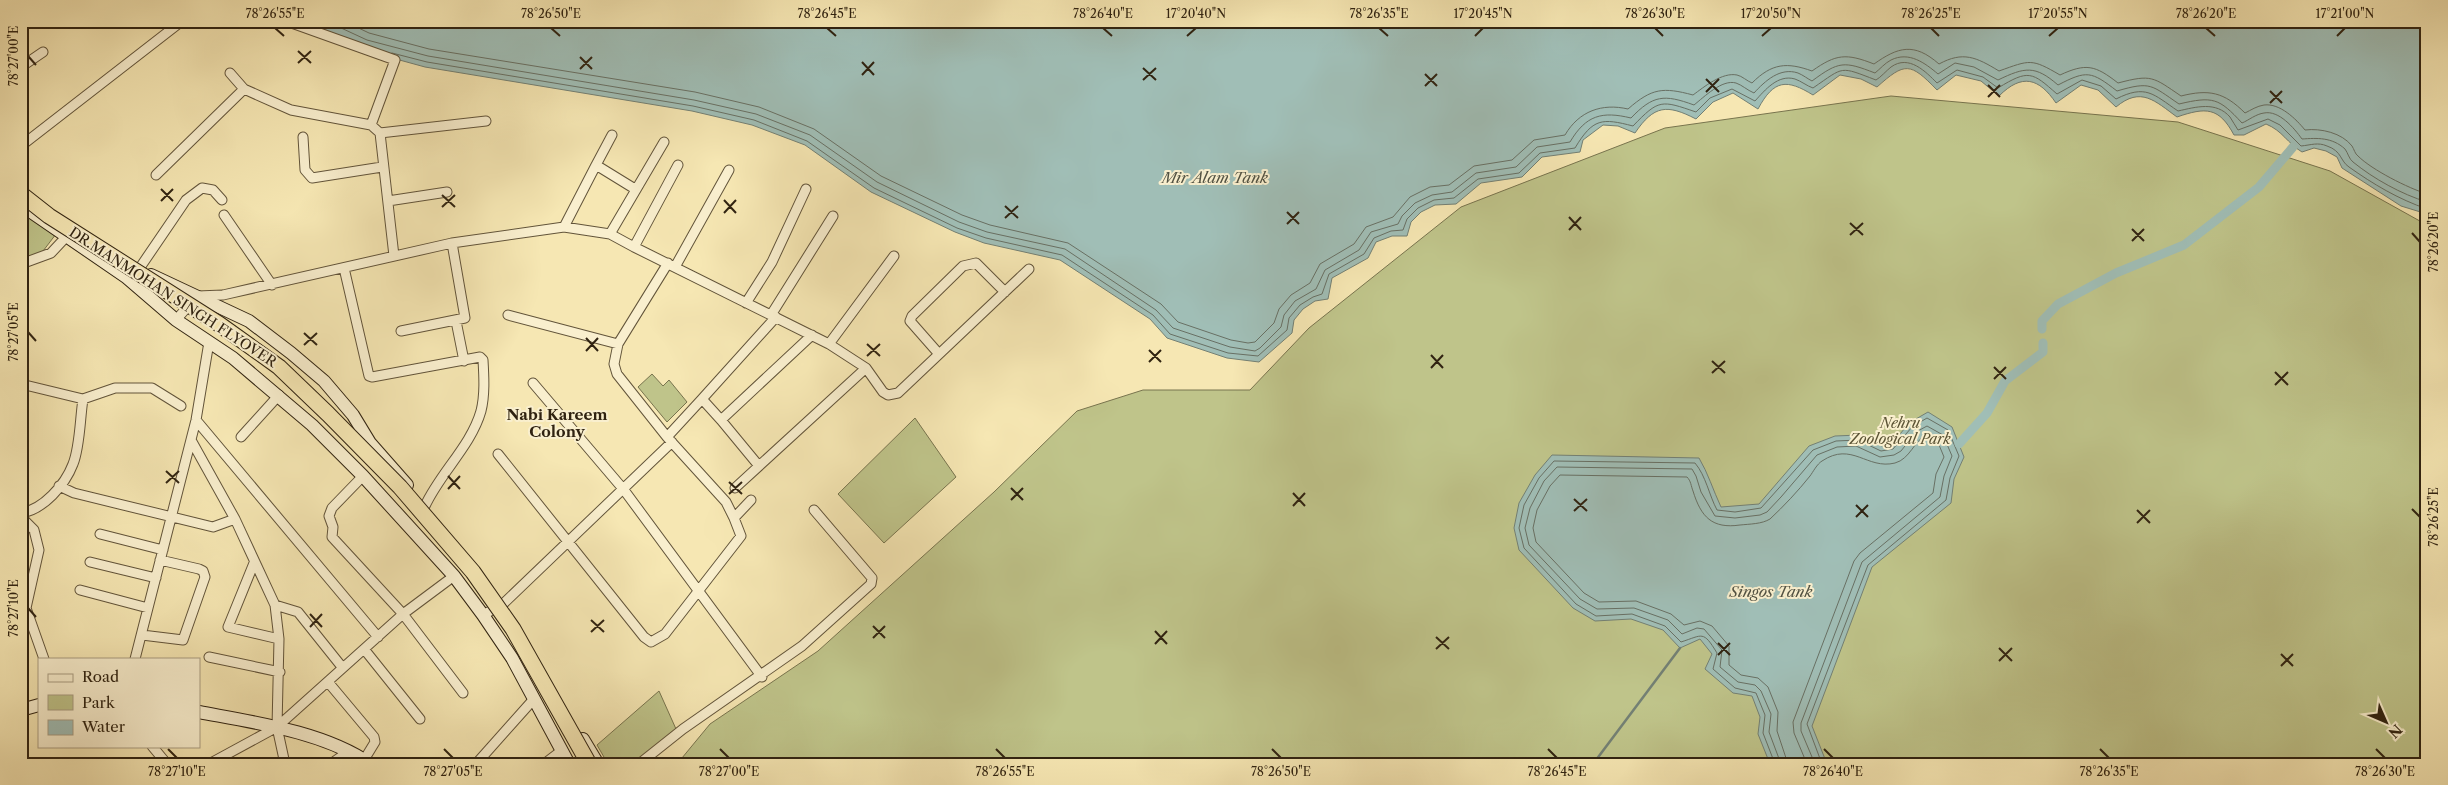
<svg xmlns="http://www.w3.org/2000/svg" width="2448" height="785" font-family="'Libre Caslon Text',serif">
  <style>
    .green { fill: #bfc48a; stroke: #78744e }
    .water { fill: #a0beb6; stroke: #738074 }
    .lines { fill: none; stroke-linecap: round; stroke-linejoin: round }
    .shore { stroke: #687064; stroke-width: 1 }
    .stream { stroke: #738074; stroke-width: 2.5 }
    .canal { stroke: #a0beb6; stroke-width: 9 }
    .street-casing { stroke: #62543a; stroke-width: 11 }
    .secondary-casing { stroke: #302311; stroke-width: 14 }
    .street { stroke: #f9efce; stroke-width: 9 }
    .secondary { stroke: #f9efce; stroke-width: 12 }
    .highway-bridge-casing { stroke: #302311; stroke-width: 17; stroke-linecap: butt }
    .highway-bridge { stroke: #f6e7b3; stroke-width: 15 }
    .ticks { fill: none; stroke: #302311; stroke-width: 2 }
    .labels { text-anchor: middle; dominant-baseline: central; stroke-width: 4; stroke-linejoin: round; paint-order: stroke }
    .street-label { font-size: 14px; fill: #302311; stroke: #f9efce }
    .park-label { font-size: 14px; font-style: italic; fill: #5b5335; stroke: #f9efce }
    .water-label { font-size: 15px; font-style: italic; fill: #525243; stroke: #f9efce }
    .neighbourhood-label { font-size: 15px; font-weight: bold; fill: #302311; stroke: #f9efce }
    .neatline { fill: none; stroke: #302311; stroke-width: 2 }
    .ticks-label { font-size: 12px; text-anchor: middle; fill: #302311 }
  </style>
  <rect width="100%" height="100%" fill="#f6e7b3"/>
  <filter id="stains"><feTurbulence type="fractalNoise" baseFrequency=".004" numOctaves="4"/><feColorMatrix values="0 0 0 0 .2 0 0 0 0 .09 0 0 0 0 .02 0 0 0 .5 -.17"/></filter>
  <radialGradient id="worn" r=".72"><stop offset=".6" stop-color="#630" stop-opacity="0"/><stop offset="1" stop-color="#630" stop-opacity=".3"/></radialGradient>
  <path class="green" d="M1891 96 2178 122 2330 171 2427 225V764H677L710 724 818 651 994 492 1077 411 1143 390H1250L1309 328 1461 207 1665 128Z
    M21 210 56 234 40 255 21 260Z
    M652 374 663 386 669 380 687 402 667 422 638 387Z
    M915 418 956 477 884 543 838 494Z
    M659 691 676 729 633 764H608L597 745Z"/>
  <path class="water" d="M299 21H2427V214L2401 206 2342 168 2337 157 2326 151 2314 148 2302 152C2287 143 2283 131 2266 124L2244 135H2234C2219 107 2206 107 2177 117 2155 101 2141 86 2116 107L2098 90 2081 85 2056 103C2039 78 2022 73 1999 96L1981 81 1956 75 1937 90C1910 62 1905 62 1877 87L1861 79 1840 75 1813 95C1787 79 1774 79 1758 109L1733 93 1713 102 1696 119C1667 104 1654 105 1635 133L1618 126 1603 125 1583 140 1580 152 1542 157 1522 177 1481 183 1456 204 1435 205 1421 212 1411 222 1407 236H1392L1376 242 1368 258 1332 278 1328 299 1315 301 1303 309 1294 320 1292 333 1259 362 1227 358 1167 338 1150 319 1060 260 984 243 955 232 871 192 805 145 752 125 692 111 425 67 363 50Z
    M1928 412 1952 427 1964 457 1954 479 1951 503 1872 567 1812 726 1827 764H1770L1758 734 1760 717 1752 696 1733 693 1705 669 1712 654 1700 639 1680 648 1663 630 1631 619 1595 621 1573 608 1519 550 1514 528 1519 503 1535 475 1552 455 1699 458C1708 473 1713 490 1721 507L1759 504 1809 446 1835 436 1859 435 1882 446 1892 444 1909 423Z"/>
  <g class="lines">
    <path class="shore" d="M326 21 367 40 428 56 694 100 756 114 810 135 877 182 959 222 987 232 1065 249 1156 310 1173 328 1230 347 1255 351 1260 348 1281 327 1284 315 1295 301 1316 289 1325 270 1359 250 1371 232 1398 224 1402 216 1415 203 1432 195 1452 192 1476 173 1516 167 1537 147 1570 142C1586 115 1602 111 1631 118 1653 95 1664 94 1694 105 1704 97 1722 79 1736 83 1742 85 1747 90 1754 93 1765 81 1780 67 1798 73 1803 75 1808 79 1812 81 1839 61 1844 61 1875 73 1880 69 1885 63 1891 60 1909 51 1925 63 1938 74L1955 63 1974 67 1998 80C2025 67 2035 65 2058 85 2087 70 2091 71 2117 91 2151 81 2151 85 2179 104 2213 96 2219 98 2242 123 2249 120 2256 114 2264 113 2279 110 2294 128 2302 139 2317 138 2332 137 2345 149 2348 153 2349 159 2353 162 2374 179 2401 194 2427 202
      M344 21 369 33 429 49 695 92 759 107 814 129 881 176 962 215 990 225 1068 243 1161 304 1178 322 1231 340 1248 343 1255 342 1274 323 1279 309 1291 295 1310 283 1320 264 1354 244 1366 227 1393 217 1410 197 1430 187 1449 185 1474 166 1512 160 1534 140 1565 135C1579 111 1602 103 1628 109 1652 88 1663 87 1693 95 1704 87 1722 72 1737 75 1742 76 1747 81 1752 83 1772 63 1787 62 1812 71 1836 54 1846 53 1874 64 1898 47 1914 42 1939 64 1963 51 1976 57 1999 71 2030 60 2031 58 2060 75 2086 63 2095 65 2118 83 2152 74 2153 77 2181 96 2209 89 2224 92 2245 113 2251 110 2257 106 2264 105 2280 103 2296 119 2305 130 2321 128 2342 133 2352 146 2354 149 2355 154 2358 156 2372 170 2408 188 2427 194
      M392 53 427 62 693 106 754 120 807 141 874 188 957 228 986 238 1062 255 1153 315 1170 334 1228 353 1258 356 1287 330 1289 318 1300 305 1313 297 1322 294 1329 274 1364 254 1374 238 1391 231 1403 230 1407 219 1418 208 1434 200 1454 198 1478 179 1519 173 1540 153 1575 148C1593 118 1602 118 1633 126 1659 99 1661 100 1696 112L1710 98 1732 89 1755 101C1765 90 1778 74 1795 79 1801 81 1807 86 1813 88 1845 66 1839 66 1876 80 1881 77 1886 71 1891 67 1909 54 1926 72 1937 83L1957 70 1983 77 1998 88C2029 69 2032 72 2057 94L2082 80 2101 86 2116 99C2146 84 2153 94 2178 111 2196 107 2216 101 2230 117 2233 121 2235 126 2238 130L2268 119 2280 125 2301 146C2311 145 2318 142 2327 146 2342 151 2340 161 2349 167 2373 184 2398 199 2427 209
      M1775 764 1763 733 1765 715 1756 693 1735 688 1713 669 1717 653C1703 630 1703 635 1681 642L1665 626 1632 614 1596 616 1576 604 1524 548 1519 528 1524 505 1539 478 1554 461 1695 463C1706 476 1709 495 1717 510L1735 512 1761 508 1813 450 1836 441 1858 440 1881 451 1893 449 1912 427 1927 418 1948 430 1959 456 1950 478 1946 500 1868 565 1807 724 1822 764
      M1781 764 1769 732 1771 714 1761 691 1755 685 1738 682 1720 667 1722 650 1704 629 1697 628 1682 634 1668 620 1634 608 1597 609 1580 599 1529 545 1525 528 1530 508 1544 481 1557 467 1692 469 1696 476 1701 492 1715 516 1735 518 1760 515 1767 512 1781 497 1817 455 1837 447 1856 446 1880 457 1894 455 1901 451 1916 432 1927 426 1943 435 1952 456 1944 476 1940 497 1862 562 1801 723V731L1815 764
      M1788 764 1777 731 1778 712 1768 687 1758 678 1741 675 1729 665V646L1712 626 1700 621 1684 625 1671 614 1636 601 1599 602 1584 593 1536 542 1533 528 1537 510 1550 486 1560 475 1687 477C1691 481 1691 486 1693 491 1701 517 1712 529 1740 525 1750 524 1762 524 1770 519 1784 506 1798 491 1810 476 1813 472 1817 464 1822 461 1852 441 1867 470 1895 463 1910 459 1914 441 1926 435L1937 440 1944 457 1936 474 1933 493 1860 553 1854 561 1793 722 1794 733 1807 764"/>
    <path class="stream" d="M1593 764 1680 648"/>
    <path class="canal" d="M2042 329V321L2058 304 2116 273 2184 245 2259 187 2293 147
      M1959 444 1987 413 2005 381 2043 352V343"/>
    <g class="street-casing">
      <path id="street" d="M286 21 395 60 371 125
        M21 67 43 52
        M230 73 244 89 291 110 371 125 380 133 486 121
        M380 133 394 256
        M303 137 305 170 312 178 382 167
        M21 146 182 21
        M596 165 612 135
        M156 175 244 89
        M388 201 447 192
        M224 215 272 285
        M564 227 596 165 635 189
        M610 234 664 142
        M634 247 678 165
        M668 263 618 344 614 364 617 374 667 437 726 502 734 518 751 500
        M21 264 51 253 66 237
        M675 267 729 170
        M344 268 369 376 372 377 480 357 483 360C484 377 485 395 481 411 471 446 440 473 425 506
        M139 269 186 200 202 188 213 190 222 200
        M746 303 772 262 806 189
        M508 315 618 344
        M771 315 833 216
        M176 320 197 296 223 295 452 243 564 227 610 234 634 247 829 344 866 368 883 392 888 395 898 393 1029 269
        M456 321 464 361
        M401 331 465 318 452 243
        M829 344 894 256
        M939 354 910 321 912 316 963 266 976 263 1005 292
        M533 383 624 490 762 677
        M21 384 83 399 115 388H152L181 406
        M702 399 776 317
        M196 420 378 637
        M721 420 759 466
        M241 437 279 395
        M667 437 702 399 721 420 812 335
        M191 440 235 519 275 605 279 639 277 727 285 764
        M498 454 644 637 651 642 665 634 741 536 734 518
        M363 476 332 508 329 516 333 527 332 537 403 614 463 693
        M59 486 74 493 213 527 235 519
        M735 488 866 368
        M21 513C43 510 65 485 73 464 80 447 80 418 83 399
        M21 517 34 530 39 550 26 608 44 659
        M100 534 163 550
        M90 562 156 578
        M254 563 228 627 279 639
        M80 590 148 608
        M275 605 298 612 342 667
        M483 615 503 604 672 442
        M142 635 183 640 205 577 203 571 199 569 160 560
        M364 649 420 719
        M209 657 280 672
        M135 659 196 420 209 342
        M328 682 374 737 375 742 364 760
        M152 746 167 764
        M209 764 277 727 403 614 454 576
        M331 764 349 751
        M476 764 533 700
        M544 764 561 751
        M639 764 683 729 802 646 871 584 872 578 814 510"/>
    </g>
    <g class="secondary-casing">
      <path id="secondary" d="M21 205 126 277 176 320 233 358 312 425 363 476 454 576 483 615 512 658 569 764
        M151 275 249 321 291 353 324 381 353 415 370 443 407 485
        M21 710 39 705
        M199 712C252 722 325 732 370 764
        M583 739 598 764"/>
    </g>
    <use href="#street" class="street"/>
    <use href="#secondary" class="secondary"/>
    <g class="highway-bridge-casing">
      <path id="highway-bridge" d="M21 194 49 216 219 324 279 367 328 414 400 487 473 572 513 629 589 764"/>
    </g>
    <use href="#highway-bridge" class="highway-bridge"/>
  </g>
  <path class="ticks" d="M275 28 284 36M551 28 560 36M827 28 836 36M1103 28 1112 36M1379 28 1388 36M1655 28 1663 36M1931 28 1939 36M2206 28 2215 36M1187 36 1196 28M1475 36 1483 28M1762 36 1771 28M2049 36 2058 28M2337 36 2345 28M298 51 311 63M28 56 36 65M580 57 592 69M862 62 874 75M298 63 311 51M1143 68 1156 80M580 69 592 57M1425 74 1437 86M862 75 874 62M1706 79 1719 92M1143 80 1156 68M1988 85 2000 97M1425 86 1437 74M2270 91 2282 103M1706 92 1719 79M1988 97 2000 85M2270 103 2282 91M161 189 173 201M442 195 455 207M724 200 736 213M161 201 173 189M1005 206 1018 218M442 207 455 195M1287 212 1299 224M724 213 736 200M1569 217 1581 230M1005 218 1018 206M1850 223 1863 235M1287 224 1299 212M2132 229 2144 241M1569 230 1581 217M2412 233 2420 242M1850 235 1863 223M2132 241 2144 229M28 332 36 341M304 333 317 345M586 338 598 351M867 344 880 356M304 345 317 333M1149 350 1161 362M586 351 598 338M1431 355 1443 368M867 356 880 344M1712 361 1725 373M1149 362 1161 350M1994 367 2006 379M1431 368 1443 355M2275 372 2288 385M1712 373 1725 361M1994 379 2006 367M2275 385 2288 372M166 471 179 483M448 476 460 489M729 482 742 494M166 483 179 471M1011 488 1023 500M448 489 460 476M1293 493 1305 506M729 494 742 482M1574 499 1587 511M1011 500 1023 488M1856 505 1868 517M1293 506 1305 493M2412 509 2420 517M2137 510 2150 523M1574 511 1587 499M1856 517 1868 505M2137 523 2150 510M28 608 36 617M310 614 322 627M591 620 604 632M873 626 885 638M310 627 322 614M1155 631 1167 644M591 632 604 620M1436 637 1449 649M873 638 885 626M1718 643 1730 655M1155 644 1167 631M1999 648 2012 661M1436 649 1449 637M2281 654 2293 666M1718 655 1730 643M1999 661 2012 648M2281 666 2293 654M168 749 177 758M444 749 453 758M720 749 729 758M996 749 1005 758M1272 749 1281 758M1548 749 1557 758M1824 749 1833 758M2100 749 2109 758M2376 749 2385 758"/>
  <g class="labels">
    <g class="street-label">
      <text transform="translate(173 297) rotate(33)">DR.MANMOHAN SINGH FLYOVER</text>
    </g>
    <g class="park-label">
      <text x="1900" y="423">Nehru<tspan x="1900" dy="16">Zoological Park</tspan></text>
    </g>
    <g class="water-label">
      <text x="1215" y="177">Mir Alam Tank</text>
      <text x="1771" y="591">Singos Tank</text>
    </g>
    <g class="neighbourhood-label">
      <text x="557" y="414">Nabi Kareem<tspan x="557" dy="17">Colony</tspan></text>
    </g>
  </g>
  <rect width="2448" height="785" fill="none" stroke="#f6e7b3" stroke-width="55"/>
  <rect x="38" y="658" width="162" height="90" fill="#f9efce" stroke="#a99d82"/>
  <rect x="48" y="674" width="25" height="8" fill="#f9efce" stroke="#a99d82"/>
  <text x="82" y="682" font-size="15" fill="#302311">Road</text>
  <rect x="48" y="695" width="25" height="15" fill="#bfc48a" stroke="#a99d82"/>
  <text x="82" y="708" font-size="15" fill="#302311">Park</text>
  <rect x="48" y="720" width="25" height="15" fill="#a0beb6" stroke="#a99d82"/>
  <text x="82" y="732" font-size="15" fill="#302311">Water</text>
  <g transform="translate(2386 722) rotate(135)" stroke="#f9efce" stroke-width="4" paint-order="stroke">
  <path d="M0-4L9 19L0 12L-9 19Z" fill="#302311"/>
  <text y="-8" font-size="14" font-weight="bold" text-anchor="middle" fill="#302311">N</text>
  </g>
  <rect x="28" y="28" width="2392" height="730" class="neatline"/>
  <g class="ticks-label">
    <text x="275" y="18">78°26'55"E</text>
    <text x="551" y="18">78°26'50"E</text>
    <text x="827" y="18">78°26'45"E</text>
    <text x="1103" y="18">78°26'40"E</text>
    <text x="1196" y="18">17°20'40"N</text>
    <text x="1379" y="18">78°26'35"E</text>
    <text x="1483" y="18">17°20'45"N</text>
    <text x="1655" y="18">78°26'30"E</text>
    <text x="1771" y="18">17°20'50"N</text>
    <text x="1931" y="18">78°26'25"E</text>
    <text x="2058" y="18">17°20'55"N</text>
    <text x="2206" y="18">78°26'20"E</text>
    <text x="2345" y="18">17°21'00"N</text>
    <text transform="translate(14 56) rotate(-90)" y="4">78°27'00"E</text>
    <text transform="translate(2434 242) rotate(-90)" y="4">78°26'20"E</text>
    <text transform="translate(14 332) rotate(-90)" y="4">78°27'05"E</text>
    <text transform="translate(2434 517) rotate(-90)" y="4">78°26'25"E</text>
    <text transform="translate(14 608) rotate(-90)" y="4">78°27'10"E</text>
    <text x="177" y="776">78°27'10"E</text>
    <text x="453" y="776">78°27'05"E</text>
    <text x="729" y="776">78°27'00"E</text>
    <text x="1005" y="776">78°26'55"E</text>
    <text x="1281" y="776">78°26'50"E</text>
    <text x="1557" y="776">78°26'45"E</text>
    <text x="1833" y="776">78°26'40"E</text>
    <text x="2109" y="776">78°26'35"E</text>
    <text x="2385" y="776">78°26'30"E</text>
  </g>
  <rect width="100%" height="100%" filter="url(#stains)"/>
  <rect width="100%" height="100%" fill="url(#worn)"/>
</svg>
